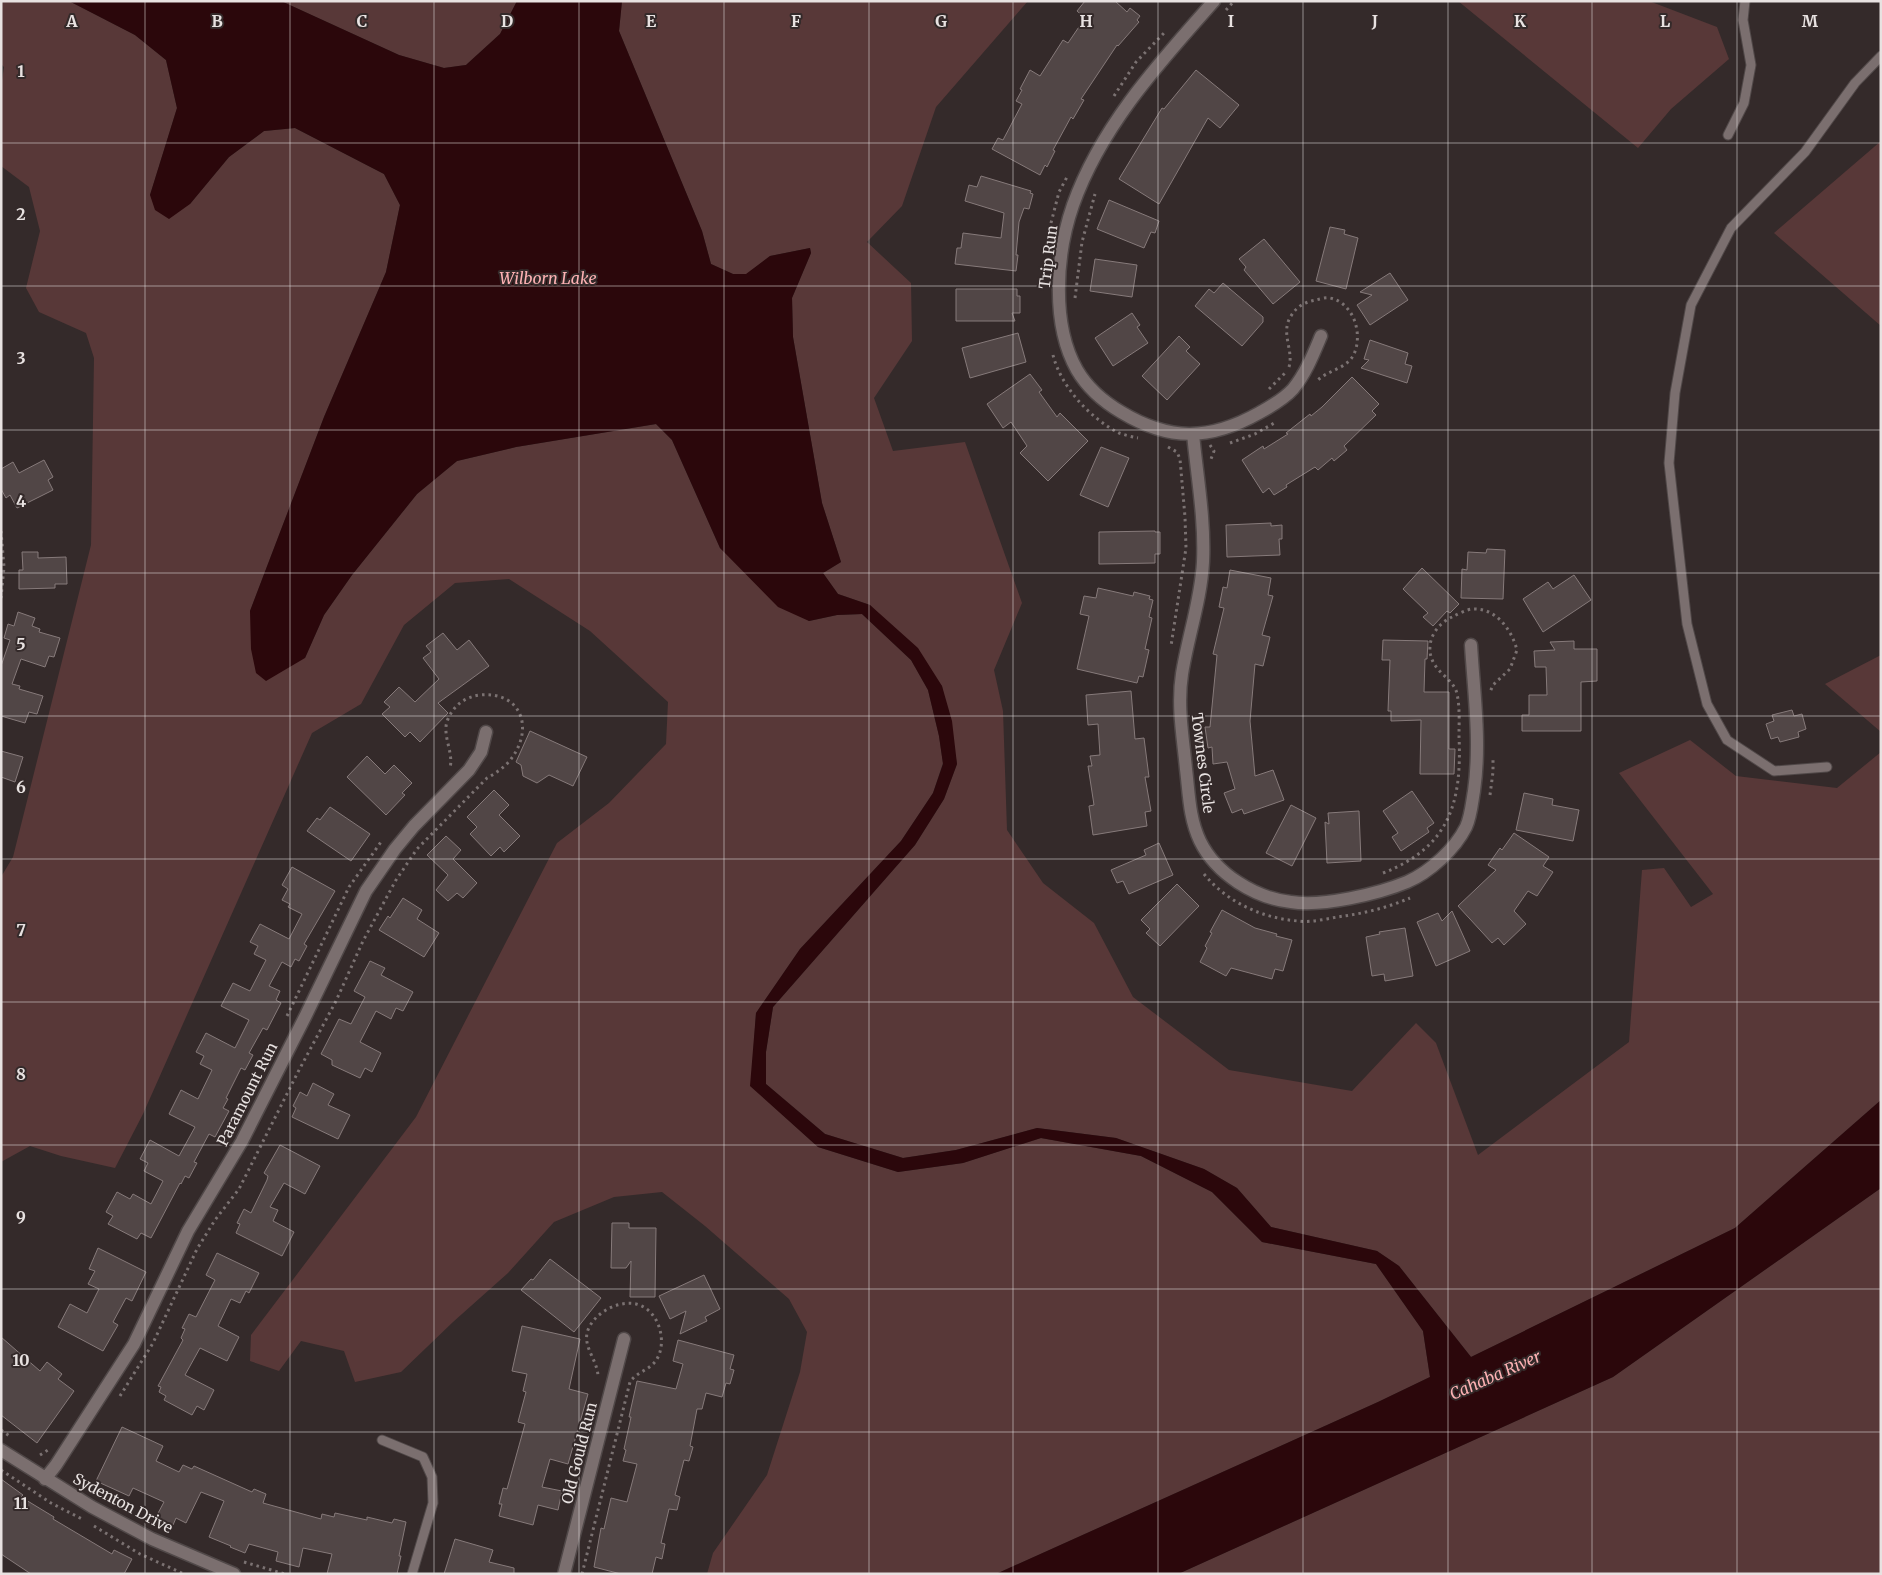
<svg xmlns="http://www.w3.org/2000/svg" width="1882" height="1575" font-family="Merriweather,serif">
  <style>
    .green { fill: #583838 }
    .water { fill: #2b070b }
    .building { fill: #514646; stroke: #867a7a }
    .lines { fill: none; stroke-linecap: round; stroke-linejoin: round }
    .service-casing { stroke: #504848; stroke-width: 11 }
    .minor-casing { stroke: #504848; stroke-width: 15 }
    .path { stroke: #7b7272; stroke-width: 3; stroke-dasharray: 2.5 4; stroke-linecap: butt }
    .service { stroke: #7b6f6f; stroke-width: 9 }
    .minor { stroke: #7b6f6f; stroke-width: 12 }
    .grid { fill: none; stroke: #e8e2e1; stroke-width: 1; stroke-opacity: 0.55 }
    .labels { text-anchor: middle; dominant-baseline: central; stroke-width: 4; stroke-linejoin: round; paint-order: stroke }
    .street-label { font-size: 15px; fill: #e8e2e1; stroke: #342a2a }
    .water-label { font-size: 16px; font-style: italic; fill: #fdb1b3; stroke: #342a2a }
    .grid-label { font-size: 16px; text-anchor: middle; font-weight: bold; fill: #e8e2e1; stroke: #342a2a; stroke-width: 4; stroke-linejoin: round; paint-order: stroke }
  </style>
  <rect width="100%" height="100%" fill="#342a2a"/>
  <path class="green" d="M1 1H69L135 35 166 60 177 108 150 195 190 204 229 157 264 131 295 128 384 174 400 205 386 272 324 417 250 611 305 658 324 615 352 575 417 494 457 461 516 447 656 424 672 440 720 548 809 621 837 615 862 614 911 660 928 690 939 736 943 763 933 793 901 841 800 949 756 1013 751 1086 818 1147 898 1172 963 1163 1041 1138 1141 1156 1212 1192 1262 1242 1376 1264 1423 1331 1430 1377 1378 1402 996 1574H707L713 1553 767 1475 800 1372 807 1332 789 1299 705 1226 662 1192 614 1197 554 1222 508 1273 453 1322 401 1372 355 1382 344 1351 301 1341 279 1371 250 1361 251 1335 416 1117 557 843 609 803 666 744 668 702 590 631 509 579 455 583 404 625 361 704 312 733 143 1114 115 1168 61 1156 30 1146 1 1162V877L13 857 91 545 94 358 86 333 39 312 26 288 40 231 29 187 1 166V87L4 67 1 64Z
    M281 1H517L500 34 466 65 444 68 399 55Z
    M622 1H1028L936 107 902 206 867 242 911 283 912 341 874 398 893 451 965 442 1022 603 994 670 1003 711 1007 830 1043 883 1094 923 1133 997 1229 1070 1352 1091 1416 1023 1436 1043 1478 1155 1629 1042 1642 870 1664 868 1691 907 1713 894 1619 773 1690 740 1736 776 1837 788 1881 752V1100L1735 1228 1471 1357 1399 1266 1377 1251 1271 1227 1237 1188 1204 1169 1116 1138 1037 1128 956 1150 903 1158 825 1134 766 1084V1052L773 1007 915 845 944 799 957 764 942 686 870 605 838 594 823 573 841 562 822 503 793 337 792 298 811 253 810 248 770 256 747 274H733L711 264 702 231 619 31Z
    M1458 1H1649L1717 27 1729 59 1671 109 1638 148Z
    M1881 141V326L1774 233Z
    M1881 655V732L1825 684Z
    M1881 1188V1574H1178L1613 1377Z"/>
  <path class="water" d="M69 1H281L399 55 444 68 466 65 500 34 517 1H622L619 31 702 231 711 264 733 274H746L770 256 810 248 811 253 792 298 793 337 822 503 841 562 823 573 838 594 870 605 918 648 942 686 952 721 957 764 944 799 915 845 773 1007 766 1052V1084L825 1134 903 1158 956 1150 1037 1128 1116 1138 1204 1169 1237 1188 1271 1227 1377 1251 1399 1266 1471 1357 1735 1228 1881 1100V1188L1613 1377 1178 1574H996L1378 1402 1430 1377 1423 1331 1376 1264 1262 1242 1212 1192 1141 1156 1041 1138 963 1163 898 1172 818 1147 750 1086 756 1013 800 949 901 841 933 793 943 764 939 736 928 690 911 660 862 614 837 615 809 621 778 607 720 548 672 440 656 424 516 447 457 461 417 494 352 575 324 615 305 658 266 681 256 673 251 649 250 611 324 417 386 272 400 205 384 174 295 128 264 131 229 157 190 204 169 219 155 210 150 195 177 108 166 60 135 35Z"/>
  <path class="building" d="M1085 1H1115L1127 12 1130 8 1140 16 1137 20 1139 22 1118 46 1117 45 1081 99 1084 100 1073 119 1071 117 1053 150 1055 151 1047 167 1045 165 1040 175 992 149 998 138 1003 140 1022 104 1016 101 1022 90 1020 89 1030 70 1040 76 1063 40 1068 43 1085 18 1077 11Z
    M1196 70 1239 105 1220 128 1208 118 1159 204 1119 179 1162 108 1164 109Z
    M981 176 1031 191 1030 193 1033 194 1029 209 1024 208 1019 222 1016 255H1018L1016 271 955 264 957 248H961L963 233 1001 238 1004 213 965 201 969 185 977 187Z
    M1109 200 1159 221 1155 233 1151 232 1144 248 1097 229Z
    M1330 227 1345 230 1344 234 1358 238 1346 289 1316 281Z
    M1264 239 1300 282 1273 304 1244 270 1246 267 1239 259Z
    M1095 259 1137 265 1132 297 1090 291Z
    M1390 273 1408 300 1370 325 1357 305 1372 295 1360 292Z
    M1223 283 1263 317V322L1242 346 1195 306 1209 289 1214 293Z
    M956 289H1017V296H1020V313H1012L1015 321H956Z
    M1132 313 1140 325 1137 327 1148 343 1113 366 1095 338Z
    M1018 333 1026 362 970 378 962 348Z
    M1179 336 1190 347 1186 351 1200 364 1167 400 1142 376Z
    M1370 340 1408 353 1405 364 1412 366 1407 383 1361 368 1369 360 1364 359Z
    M1030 374 1042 390 1039 392 1057 417 1060 413 1088 441 1048 481 1020 453 1027 446 1011 422 1003 428 987 404Z
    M1352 377 1379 404 1372 411 1376 415 1344 446 1347 450 1334 461 1332 458 1318 470 1315 467 1286 485 1287 487 1274 495 1269 488 1263 493 1242 460 1263 446 1264 449 1288 434 1286 433 1310 414 1311 416 1322 407Z
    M1101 447 1129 458 1108 507 1080 495Z
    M44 460 53 477 48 480 53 490 17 508 10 495 6 498 1 489V469L13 462 19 473Z
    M1271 523V526L1282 525V539H1279L1280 555 1227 557 1226 525Z
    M1155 531V532H1160V554H1155V563L1099 564V532Z
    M1487 549 1505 550 1503 599 1461 598 1462 569 1467 570 1468 552 1486 553Z
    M22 552H38V558L66 557 67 584H55V588L19 589V570H23Z
    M1422 568 1459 604 1450 613 1447 611 1433 626 1423 617 1428 613 1403 589Z
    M1230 570 1271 578 1268 595 1273 596 1262 635 1270 637 1263 666 1255 664 1250 721 1255 776 1273 770 1284 800 1244 814 1242 809 1232 813 1224 793 1235 789 1227 762 1213 764 1212 747 1208 748 1205 727H1210L1217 655 1213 654 1224 608 1219 607 1223 587 1227 588Z
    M1574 575 1591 600 1543 632 1523 599 1548 582 1553 589Z
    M1098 588 1133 596 1134 592 1150 596 1149 599 1153 600 1149 617 1152 618 1145 649 1149 650 1143 677 1139 676 1137 683 1077 669 1089 616 1080 614 1084 596 1096 598Z
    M18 612 35 618 32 626 40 629 39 632 60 638 54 657 49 656 45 667 21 659 12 684 20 686 19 689 43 696 37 714 29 712 25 723 1 716V666L10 640 4 638 8 624 14 626Z
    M443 633 457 650 469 640 489 666 438 703 448 713 420 742 410 732 405 737 382 714 390 707 384 702 399 687 415 702 439 679 423 658 431 652 426 646Z
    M1383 640 1428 641 1427 659H1425L1424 692H1449V749H1455L1454 774H1420L1421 720 1391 721V711H1388L1390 660H1382Z
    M1574 641V649H1597V681L1581 682V731H1522V715H1529V695H1547L1546 667H1535L1534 651 1555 650 1550 642Z
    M1131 691 1135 739 1144 738 1149 777H1145L1151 811 1145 812 1147 826 1093 835 1089 806 1094 805 1088 766H1092L1090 756 1100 755 1098 724 1088 725 1086 695Z
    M1792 710 1794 716 1802 714 1806 729 1798 732 1799 737 1780 742 1778 737 1771 739 1766 724 1774 721 1772 715Z
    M530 731 587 757 573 786 549 775 537 783 523 776 521 765 516 762Z
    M1 751 23 757 15 782 1 777Z
    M367 756 385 774 394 765 412 783 402 793 405 795 386 815 347 777Z
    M494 790 509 805 499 815 520 836 504 852 500 847 491 856 470 834 477 827 467 817Z
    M1412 791 1434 823 1427 828 1429 832 1401 851 1392 837 1398 833 1383 811Z
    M1524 793 1553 799 1552 805 1579 810 1573 841 1516 830Z
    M1291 805 1316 818 1292 866 1266 853Z
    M330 807 370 834 351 861 307 831 317 818 320 820Z
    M1359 811 1361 861 1327 863 1325 822 1329 824 1328 813Z
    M1514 833 1549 857 1543 866 1553 872 1537 896 1528 891 1514 911 1526 924 1504 945 1498 938 1492 943 1458 906 1496 870 1488 865 1500 848 1502 850Z
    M446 836 461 850 453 859 477 883 463 898 457 893 448 901 436 890 448 875 427 855Z
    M1159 843 1173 875 1129 894 1123 881 1117 883 1111 870 1146 855 1144 850Z
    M292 867 335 891 304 944 307 946 299 961 295 959 291 967 282 962 269 986 280 991 276 1000 281 1003 267 1030 263 1028 249 1053 253 1055 245 1070 241 1068 226 1098 228 1099 223 1108 229 1111 215 1137 209 1134 194 1162 197 1163 189 1178 185 1176 181 1184 180 1183 151 1238 141 1233 137 1239 108 1224 113 1216 106 1212 117 1192 130 1199 133 1194 151 1204 163 1181 144 1171 148 1163 140 1159 150 1140 179 1156 195 1127 169 1114 181 1090 198 1099 212 1070 200 1064 204 1056 196 1052 206 1033 235 1048 249 1020 221 1006 233 983 250 991 266 960 254 954 258 946 250 942 260 924 289 939 302 914 288 907 290 904 282 900 288 889 282 885Z
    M1177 884 1199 906 1160 946 1146 933 1150 929 1141 920Z
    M403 898 422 910 417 919 439 933 424 957 379 930 388 916 390 918Z
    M1222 910 1255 928 1277 934 1276 936 1292 940 1283 971 1275 969 1272 979 1231 968 1226 976 1200 962 1207 948 1205 946 1212 933 1210 932Z
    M1452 911 1470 951 1436 966 1417 922 1438 913 1442 921Z
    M1405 928 1413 976 1385 981 1384 974 1372 976 1366 937 1380 934 1379 932Z
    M370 961 385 968 381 975 413 992 403 1011 396 1008 391 1019 376 1011 360 1042 381 1053 372 1072 365 1068 360 1078 332 1065V1060L321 1054 339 1019 351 1024 365 997 354 991Z
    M313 1083 334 1094 328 1105 350 1115 338 1139 292 1117 296 1108 293 1106 300 1092 307 1096Z
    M280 1145 320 1166 305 1194 284 1183 270 1207 278 1210 273 1221 294 1232 282 1256 236 1233 240 1224 237 1223 244 1209 251 1213 267 1180 268 1176 264 1173Z
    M612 1223H629V1228H656L655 1297H630L631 1261 626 1268H611Z
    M98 1248 146 1272 132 1301 126 1298 113 1322 118 1325 103 1351 58 1327 70 1304 87 1313 99 1289 88 1284 95 1271 89 1269Z
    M217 1253 259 1273 249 1293 246 1291 240 1303 231 1299 218 1326 239 1337 227 1361 200 1348 185 1375 214 1390 204 1410 197 1406 192 1415 164 1400 166 1396 159 1392 161 1387 158 1386 183 1340 181 1338 185 1329 182 1328 189 1314 196 1317 215 1280 206 1275Z
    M550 1259 601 1298 574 1332 521 1290 531 1279 533 1280Z
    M704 1275 720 1309 705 1317 707 1321 680 1334 686 1311 670 1319 659 1296Z
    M522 1326 580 1339 569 1389 588 1394 568 1464 550 1459 542 1487 562 1491 558 1510 538 1505 533 1525 499 1516 502 1504H499L503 1488 507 1489 525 1424 518 1422 526 1392 523 1391 527 1374 512 1371Z
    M1 1337 40 1371 47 1362 62 1374 58 1379 74 1391 37 1443 1 1415Z
    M678 1340 734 1355 730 1369 734 1370 730 1384 726 1383 722 1397 706 1393 702 1409H697L690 1446 693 1447 689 1461 684 1460 675 1495 680 1497 677 1510 669 1509 661 1543 665 1544 662 1559 656 1557 652 1574H621L594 1567 601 1528 604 1529 611 1498 627 1502 637 1464 623 1461 626 1450 624 1449 631 1417H629L637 1381 676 1389 683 1364 673 1361Z
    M122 1427 163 1446 156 1461 179 1472 183 1465 192 1469 194 1466 252 1492 254 1489 266 1494 263 1503 321 1519 322 1514 334 1517 335 1513 367 1520V1517L392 1523 394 1519 406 1522 399 1556H401L397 1574H327L332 1554 303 1548 299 1567 276 1561 278 1552 249 1544 245 1553 230 1547 231 1546 209 1537 224 1501 201 1492 186 1523 176 1518 173 1525 156 1517 164 1502 133 1488 129 1496 96 1481Z
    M1 1479 23 1495 21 1497 54 1517 53 1519 112 1554 114 1550 132 1559 124 1574H31L1 1554Z
    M455 1539 493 1550 489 1562 514 1568V1574H444Z"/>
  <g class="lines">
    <g class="service-casing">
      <path id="service" d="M1728 135 1744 103 1751 65 1743 20 1745 1
        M1827 767 1774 771 1727 740 1707 704 1687 624 1669 463 1675 393 1691 305 1731 228 1805 152 1855 83 1881 56
        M382 1440 423 1457 432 1477 433 1503 412 1574"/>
    </g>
    <g class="minor-casing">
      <path id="minor" d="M1214 1C1159 63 1101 126 1073 205 1056 254 1051 324 1077 370 1087 387 1104 402 1121 412 1169 441 1209 441 1259 413 1270 407 1284 399 1293 389 1306 373 1313 355 1321 336
        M1193 434C1197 476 1205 519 1203 562 1201 600 1188 636 1182 674 1177 706 1183 737 1186 769 1189 793 1189 818 1200 841 1216 874 1255 898 1291 902 1322 907 1378 894 1407 882 1430 872 1455 849 1466 827 1471 816 1472 802 1474 791 1481 743 1474 694 1471 645
        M1 1450 92 1507 152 1539 234 1574
        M45 1479 56 1465 134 1344 188 1231 242 1141 306 1015 366 891 395 849 414 826 469 770 481 752 486 732
        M564 1574 624 1339"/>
    </g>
    <path class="path" d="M1226 10 1234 1
      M1114 96 1136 62 1166 31
      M1051 223 1059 192 1067 177
      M1043 287 1044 271
      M1075 298 1082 242 1095 194
      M1053 355C1061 387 1090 418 1119 433 1125 435 1132 437 1138 438
      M1289 367C1294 350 1280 333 1291 316 1297 306 1305 302 1316 300 1320 299 1326 297 1330 298 1354 303 1363 334 1354 354 1347 369 1328 370 1318 380
      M1269 389 1286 372
      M1230 443 1255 434 1276 422
      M1210 445 1214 451 1211 459
      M1168 447 1177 452 1180 459 1185 517 1186 548 1171 646
      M1 531 4 567 1 598
      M1490 795 1493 772V759
      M1383 873C1450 847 1462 802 1459 736 1459 723 1460 707 1457 694 1454 677 1428 671 1430 646 1431 633 1441 622 1452 617 1458 614 1467 609 1473 609 1497 608 1512 631 1517 650L1510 669 1493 685 1490 692
      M1204 874C1227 902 1261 918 1298 921 1312 923 1329 918 1344 916 1366 913 1389 907 1410 898
      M287 1016 349 887 381 842
      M120 1396 153 1343 197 1249 215 1220 239 1189 298 1072 336 1001 363 941 396 880 417 849 487 778C496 773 505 767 511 759 534 729 522 691 480 695 465 697 454 705 448 719 441 734 454 752 450 768
      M1 1430 11 1437
      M40 1455 48 1450
      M1 1470 51 1503 82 1519
      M94 1526 140 1554 184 1574
      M244 1562 285 1574
      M582 1574 630 1382C637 1371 652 1370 658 1357 667 1339 658 1309 636 1304 617 1300 592 1314 587 1333 584 1349 598 1361 598 1377"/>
    <use href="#service" class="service"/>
    <use href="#minor" class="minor"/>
  </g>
  <path class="grid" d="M145 1V1574M290 1V1574M434 1V1574M579 1V1574M724 1V1574M869 1V1574M1013 1V1574M1158 1V1574M1303 1V1574M1448 1V1574M1592 1V1574M1737 1V1574M1 143H1881M1 286H1881M1 430H1881M1 573H1881M1 716H1881M1 859H1881M1 1002H1881M1 1145H1881M1 1289H1881M1 1432H1881"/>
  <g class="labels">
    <g class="street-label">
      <text transform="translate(1048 257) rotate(-83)">Trip Run</text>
      <text transform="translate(1203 763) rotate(83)">Townes Circle</text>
      <text transform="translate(247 1094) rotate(-63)">Paramount Run</text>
      <text transform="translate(579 1453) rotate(-76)">Old Gould Run</text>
      <text transform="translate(123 1503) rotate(28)">Sydenton Drive</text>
    </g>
    <g class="water-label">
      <text x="548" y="278">Wilborn Lake</text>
      <text transform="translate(1495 1375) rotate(-24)">Cahaba River</text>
    </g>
  </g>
  <g class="grid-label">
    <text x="72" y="27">A</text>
    <text x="217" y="27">B</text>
    <text x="362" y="27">C</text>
    <text x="507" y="27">D</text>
    <text x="651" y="27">E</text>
    <text x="796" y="27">F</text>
    <text x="941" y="27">G</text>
    <text x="1086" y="27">H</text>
    <text x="1231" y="27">I</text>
    <text x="1375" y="27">J</text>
    <text x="1520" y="27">K</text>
    <text x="1665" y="27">L</text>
    <text x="1810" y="27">M</text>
    <text x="21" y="77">1</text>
    <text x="21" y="220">2</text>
    <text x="21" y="364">3</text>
    <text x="21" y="507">4</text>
    <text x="21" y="650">5</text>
    <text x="21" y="793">6</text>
    <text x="21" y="936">7</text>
    <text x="21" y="1080">8</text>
    <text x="21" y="1223">9</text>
    <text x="21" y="1366">10</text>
    <text x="21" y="1509">11</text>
  </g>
  <rect width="1882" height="1575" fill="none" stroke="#e8e2e1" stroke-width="5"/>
</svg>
